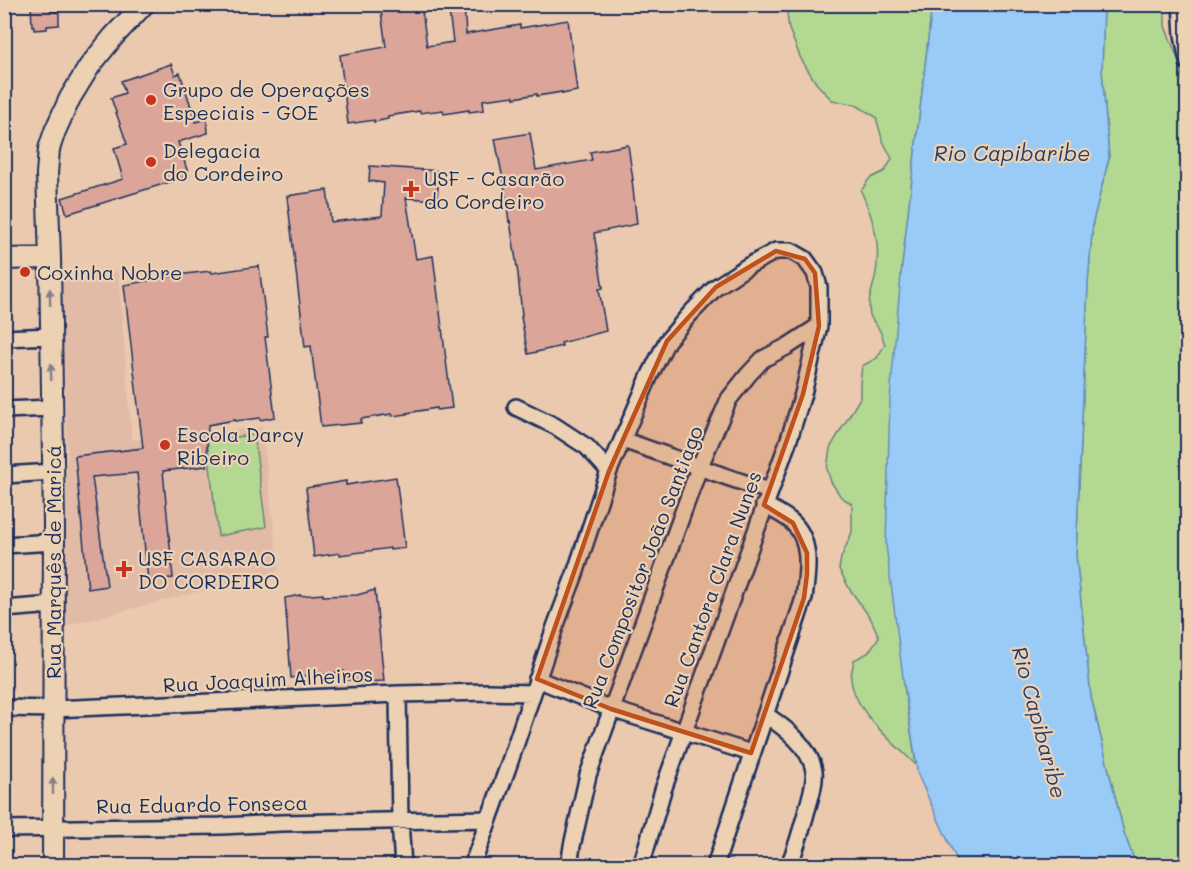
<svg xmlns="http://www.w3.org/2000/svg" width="1192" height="870" font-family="Mali,sans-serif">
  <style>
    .built { fill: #e2bba7 }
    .green { fill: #b3d892; stroke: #678478; stroke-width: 1.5 }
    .water { fill: #99cbf6; stroke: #678db9; stroke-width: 1.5 }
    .building { fill: #dba699; stroke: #1b2f5e; stroke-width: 1.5 }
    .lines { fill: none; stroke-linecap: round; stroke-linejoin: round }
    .minor-casing { stroke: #1b2f5e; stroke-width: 20 }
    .major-casing { stroke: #1b2f5e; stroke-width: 24 }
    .minor { stroke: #ecd1b3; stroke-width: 15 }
    .major { stroke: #ecd1b3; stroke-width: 20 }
    .oneway { fill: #848088 }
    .marked { fill: #bf511c; fill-opacity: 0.2; stroke: #bf511c; stroke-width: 4.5; stroke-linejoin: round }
    .poi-dot { fill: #c8321e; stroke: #ecd1b3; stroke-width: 2 }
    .labels { text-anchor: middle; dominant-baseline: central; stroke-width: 4.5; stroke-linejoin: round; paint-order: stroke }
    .poi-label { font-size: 20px; fill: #1b2f5e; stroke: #ecd1b3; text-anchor: start }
    .street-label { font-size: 20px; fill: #1b2f5e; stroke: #ecd1b3 }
    .water-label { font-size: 21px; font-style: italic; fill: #283f6d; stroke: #ecd1b3 }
  </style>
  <rect width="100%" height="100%" fill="#eac9ae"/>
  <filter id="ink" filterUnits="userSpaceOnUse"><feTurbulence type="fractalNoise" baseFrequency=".0167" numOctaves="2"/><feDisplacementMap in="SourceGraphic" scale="12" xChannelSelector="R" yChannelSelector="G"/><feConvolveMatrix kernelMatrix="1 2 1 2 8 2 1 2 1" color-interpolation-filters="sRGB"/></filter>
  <g filter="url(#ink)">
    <path class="built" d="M118 271 132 440 262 427 279 571 65 626 67 450 62 278Z"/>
    <path class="green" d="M786 5H932L901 275 904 685 916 765C894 743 854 712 851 679 851 673 853 666 854 660L868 653 879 637 871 619 849 588 839 569 841 558 852 532V504L841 497 831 482 827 469 830 448 860 398V383L862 366 877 358 885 344C883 340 882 335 880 331 877 325 872 321 870 315 867 300 872 292 875 278 882 246 874 220 861 191L869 179 885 171 892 159 882 139 876 117 856 105 832 100 816 83 801 59 789 29Z
      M1104 5H1165V26L1180 64 1187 105V865H1136L1124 833 1091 697 1076 555 1088 283 1093 221 1109 158 1102 70Z
      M254 435 266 527 218 536 207 440Z"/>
    <path class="water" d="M932 5H1104L1102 70 1109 158 1093 221 1088 283 1076 555 1091 697 1124 833 1136 865H959L918 775 904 685 886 545 890 398 901 275Z"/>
    <path class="building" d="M31 4H47L48 7H51V12H59V25L47 26V29L34 30V26H32Z
      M380 4H421L427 46 453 42 448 4H464L466 34 520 25V28L568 20 577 91 562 94V92L537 96V94L514 98V96L483 100 484 110 469 112V110L444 114 443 110 420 113V111L388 116V119L374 122V120L348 124 340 55 386 47Z
      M171 64 175 75 180 73 196 122 207 119 208 133 178 142 189 176 67 214 62 198 123 179 114 148 127 144 111 98 125 93 121 81Z
      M530 133 536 170 592 160 590 152 628 145 633 180H632L637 224 594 233 603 288 599 289 606 331 561 343 562 346 528 354 521 317 522 316 518 274 510 221 509 222 504 184 495 139Z
      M370 166 439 171 437 200 406 198 416 259 433 256 452 408 437 410V408L407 413V414L392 416V414L361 419V423L321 427 311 346 305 347 287 196 327 190 331 222 382 216 384 183 369 181Z
      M259 266 268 337H265L275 417 260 420V418L235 421V420L208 425 206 466 163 471 173 578 148 580 137 473 92 477 107 586 88 589 75 456 143 448 124 285 185 274 211 271 212 273Z
      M396 477 405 548 390 550V548L340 555V553L314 557 306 488 346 481V485Z
      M375 590 384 681 362 682 345 679 344 671 317 676 316 674 291 678 285 598 300 595V596L323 594V596L357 595Z"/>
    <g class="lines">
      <g class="minor-casing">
        <path id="minor" d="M1181 4 1183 35 1188 62
          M4 338 51 336
          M516 407 555 426 587 447 609 471
          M4 410 52 408
          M623 440 727 477 769 491
          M4 475 53 472
          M4 545 54 542
          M4 609 54 605
          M537 679 611 709 751 753
          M398 694 400 821 403 866
          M4 708 53 709 398 694 488 692 533 693
          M766 715C785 728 810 746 814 771 816 783 808 805 805 817 800 833 796 851 788 866
          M4 829 221 826 281 823 489 819
          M472 866 508 767 555 627 575 574 609 471 650 375 667 341 690 314 716 287 748 266 776 251H791L805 259 815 273 819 287V326L803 394 789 439 663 790 641 866
          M569 866 572 846 588 775 699 468 729 399 748 375 763 359 788 346 819 326
          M715 866 804 598C807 574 813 541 792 522 784 515 773 510 764 505"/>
      </g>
      <g class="major-casing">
        <path id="major" d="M4 259 50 258
          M53 866 54 524 50 258 47 174 49 149 55 131 70 98 89 67 113 37 144 4"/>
      </g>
      <use href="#minor" class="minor"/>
      <use href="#major" class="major"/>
    </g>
    <defs><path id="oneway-solid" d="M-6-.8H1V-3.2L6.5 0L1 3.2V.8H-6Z" transform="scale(1.5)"/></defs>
    <g class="oneway">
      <use href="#oneway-solid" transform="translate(50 297) rotate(-91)"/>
      <use href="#oneway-solid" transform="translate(51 372) rotate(-91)"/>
      <use href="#oneway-solid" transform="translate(53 786) rotate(-90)"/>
    </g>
  </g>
  <path class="marked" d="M776 251 805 259 815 273 819 326 803 394 764 505 793 523 807 553V574L804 598 751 753 611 709 537 679 609 471 667 341 716 287Z"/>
  <g class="poi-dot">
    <circle cx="151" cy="100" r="6"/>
    <circle cx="151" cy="162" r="6"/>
    <path d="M408 180h6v6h6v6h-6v6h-6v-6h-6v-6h6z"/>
    <circle cx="25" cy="272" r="6"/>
    <circle cx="165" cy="445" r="6"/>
    <path d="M121 560h6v6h6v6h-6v6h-6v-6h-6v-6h6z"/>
  </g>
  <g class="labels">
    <g class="poi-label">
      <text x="163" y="89">Grupo de Operações<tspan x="163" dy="23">Especiais - GOE</tspan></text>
      <text x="163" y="150">Delegacia<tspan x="163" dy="23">do Cordeiro</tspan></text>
      <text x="424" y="178">USF - Casarão<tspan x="424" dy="23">do Cordeiro</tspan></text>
      <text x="37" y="272">Coxinha Nobre</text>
      <text x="177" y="434">Escola Darcy<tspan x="177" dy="23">Ribeiro</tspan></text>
      <text x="138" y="558">USF CASARAO<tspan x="138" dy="23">DO CORDEIRO</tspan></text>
    </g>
    <g class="street-label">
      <text transform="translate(53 562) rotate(-90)">Rua Marquês de Maricá</text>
      <text transform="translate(642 567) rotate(-69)">Rua Compositor João Santiago</text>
      <text transform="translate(712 589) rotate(-70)">Rua Cantora Clara Nunes</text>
      <text transform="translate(268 679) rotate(-3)">Rua Joaquim Alheiros</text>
      <text transform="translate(202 804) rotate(-1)">Rua Eduardo Fonseca</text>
    </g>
    <g class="water-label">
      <text x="1012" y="152">Rio Capibaribe</text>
      <text transform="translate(1040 722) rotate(75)">Rio Capibaribe</text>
    </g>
  </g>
  <rect width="1192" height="870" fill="none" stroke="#ecd1b3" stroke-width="24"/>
  <rect x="12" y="12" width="1168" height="846" fill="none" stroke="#1b2f5e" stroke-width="2" filter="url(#ink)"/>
</svg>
